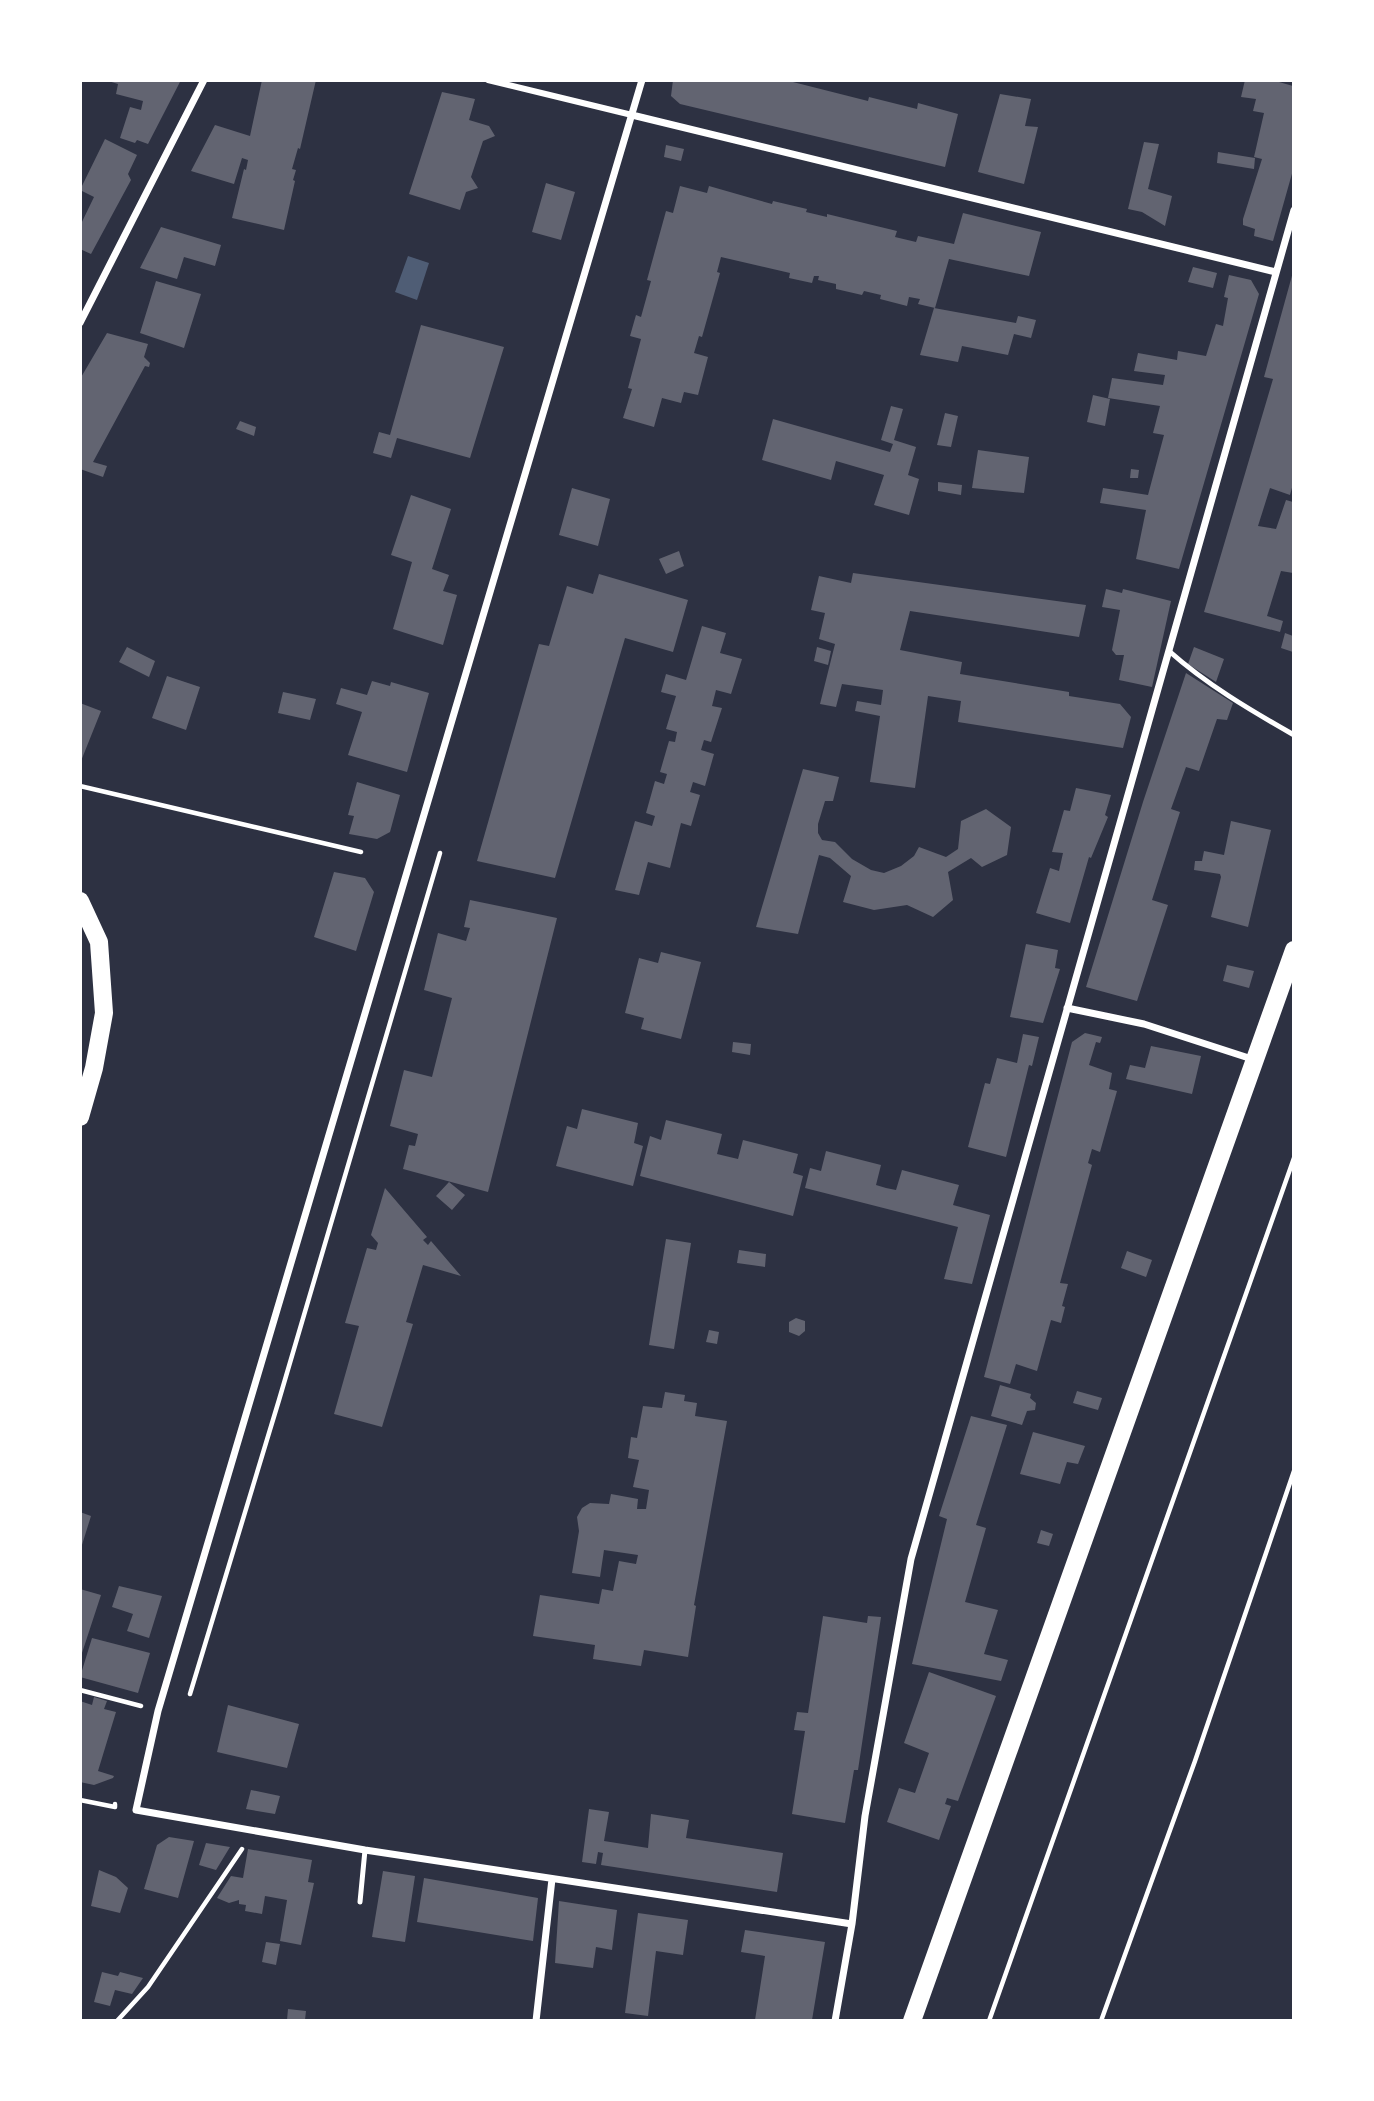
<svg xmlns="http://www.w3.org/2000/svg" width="1374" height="2101" font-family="Jost,sans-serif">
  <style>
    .water { fill: #4f5d75 }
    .building { fill: #626471 }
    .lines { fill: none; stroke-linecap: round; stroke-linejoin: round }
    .path { stroke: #fff; stroke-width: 4.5 }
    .service { stroke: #fff; stroke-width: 5 }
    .pedestrian { stroke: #fff; stroke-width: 6 }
    .minor { stroke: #fff; stroke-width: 7 }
    .primary { stroke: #fff; stroke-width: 18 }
  </style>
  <rect width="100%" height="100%" fill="#2d3142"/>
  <path class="water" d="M408 256 429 263 417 300 395 292Z"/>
  <path class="building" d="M105 80H181L148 144 137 140 135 143 120 138 130 107 141 110 143 101 116 94 118 84Z
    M262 80H316L300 149 298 148 292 169 296 170 293 180 295 181 284 230 232 218 244 169 246 170 248 160 242 158 234 184 191 171 215 125 250 136Z
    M673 80H785L868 101 869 97 917 109 918 103 958 114 945 167 680 104 671 96Z
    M1245 80H1272L1293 86V170L1273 241 1254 236 1255 229 1243 225V219L1262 159 1254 157 1264 113 1253 111 1256 99 1241 97Z
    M442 92 475 99 469 120 489 126 495 136 483 141 471 177 478 188 466 192 460 210 409 194Z
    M1000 94 1031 99 1025 126 1038 127 1024 184 978 172Z
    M105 139 137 155 128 174 131 180 91 254 80 249V226L94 197 80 190Z
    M1144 142 1159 144 1148 189 1172 196 1165 226 1142 212 1128 209Z
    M666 145 684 149 681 161 664 157Z
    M1218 152 1255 158 1254 169 1217 163Z
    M546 183 575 192 561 240 532 232Z
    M680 186 707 193 709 186 772 204 773 201 807 209 806 212 827 217V214L897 231 895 237 916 242 918 236 954 244 963 213 1041 232 1029 276 949 259 935 308 918 304 920 299 909 297 907 306 880 299 881 295 864 291 862 295 836 289V284L818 280 819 276H814L812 283 789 278 790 273 721 257 717 272 720 273 702 337 699 336 694 353 708 357 698 395 684 392 681 403 662 398 654 427 623 418 632 389 628 388 641 339 630 336 636 315 641 317 651 281 647 280 666 211 673 213Z
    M161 227 221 245 215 266 184 257 177 279 140 268Z
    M1193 267 1217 273 1213 288 1188 282Z
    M1293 272V484L1290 495 1270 488 1258 526 1276 529 1286 500 1293 502V573L1281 571 1267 616 1283 621 1280 632 1204 612 1273 379 1264 377Z
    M1229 275 1251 280 1259 294 1179 569 1136 559 1146 510 1100 503 1103 488 1148 495 1164 435 1153 433 1160 406 1108 398 1112 378 1163 385 1165 375 1134 371 1138 353 1177 360 1178 351 1206 356 1216 324 1223 326 1228 298 1224 297Z
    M156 281 201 294 184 348 140 333Z
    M934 308 1016 323 1018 316 1036 320 1031 338 1014 334 1008 355 962 346 958 362 920 355Z
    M421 325 504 347 470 458 397 438 391 458 373 453 379 432 390 435Z
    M107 333 148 344 144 357 150 363 149 367 145 366 93 462 107 466 103 477 80 469V379Z
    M1093 395 1110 399 1105 426 1087 422Z
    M891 406 903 409 894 440 916 447 908 475 919 479 909 515 874 505 884 475 836 461 831 480 762 460 773 419 890 452 893 444 881 440Z
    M945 413 958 416 951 447 937 445Z
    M240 421 256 427 254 436 236 429Z
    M978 450 1029 457 1024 493 972 488Z
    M1131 469 1139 470 1138 478H1130Z
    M938 482 962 485 961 495 938 491Z
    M572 488 610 499 598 546 559 535Z
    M411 495 451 509 432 569 449 575 443 591 457 595 443 645 393 629 412 562 391 555Z
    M679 551 684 566 666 574 659 559Z
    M853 573 1086 605 1079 637 910 611 900 650 962 662 960 674 1069 692V696L1120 704 1131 717 1123 748 958 722 961 701 928 696 915 788 870 782 880 716 855 711 857 701 881 705 883 690 842 684 836 707 820 704 835 644 819 639 825 613 811 610 819 576 851 583Z
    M599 574 688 600 673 652 625 638 555 878 477 861 539 644 549 646 567 586 593 594Z
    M1106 589 1122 593 1123 589 1171 601 1152 687 1119 680 1124 655H1116L1112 650 1120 610 1102 607Z
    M702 626 726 633 720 653 742 659 731 694 716 690 712 706 722 708 711 742 704 740 701 750 714 754 705 786 693 782 690 792 700 795 691 826 681 823 670 868 648 862 639 895 615 890 635 821 652 826 655 816 646 813 655 781 664 784 667 774 660 772 669 741 675 742 677 732 666 729 676 696 661 692 666 674 686 680Z
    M1285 633 1293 636V652L1281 648Z
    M127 647 155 661 149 677 119 662Z
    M817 647 831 651 828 665 814 661Z
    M1194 647 1224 659 1216 682 1188 664Z
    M1186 673 1233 703 1227 720 1217 719 1199 771 1186 767 1171 809 1180 812 1152 900 1168 905 1137 1001 1086 987 1143 802Z
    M167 676 200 687 186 730 152 718Z
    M372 681 390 686 391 682 429 693 407 772 348 755 362 712 336 704 341 688 367 695Z
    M283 692 316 699 310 720 278 713Z
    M80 703 101 711 81 761H80Z
    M803 769 839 777 833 801H825L818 824V833L822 840 835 842 852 859 871 870 884 873 901 866 914 856 919 847 946 857 958 849 961 821 986 809 1011 827 1007 855 982 867 971 858 948 872 953 900 933 917 907 905 874 910 843 902 851 876 830 858 819 855 798 934 756 927Z
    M357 782 400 795 390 832 377 839 349 834 354 816 348 815Z
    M1076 788 1111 795 1105 815 1108 817 1091 858 1089 857 1070 923 1036 913 1050 868 1059 871 1063 853 1052 852 1064 810 1070 811Z
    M1231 821 1271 830 1248 927 1211 917 1221 877 1220 874 1194 870 1195 861H1202L1204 851 1224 855Z
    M334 872 365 878 374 892 356 951 314 937Z
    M470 900 557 918 488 1192 403 1169 409 1145 415 1146 418 1134 390 1126 404 1070 432 1077 452 998 424 990 438 933 466 941 470 928 464 927Z
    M1026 944 1058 950 1055 968 1060 969 1043 1023 1010 1017Z
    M661 952 701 962 681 1039 641 1029 644 1018 625 1013 639 958 658 963Z
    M1227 965 1254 971 1249 988 1223 981Z
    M1085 1033 1102 1037 1100 1043 1096 1042 1089 1065 1112 1073 1109 1089 1117 1091 1100 1152 1092 1149 1088 1163 1092 1165 1060 1283 1068 1284 1062 1306 1065 1307 1061 1323 1051 1320 1037 1371 1016 1364 1010 1384 984 1377 1072 1042Z
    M1023 1034 1039 1037 1032 1066 1029 1065 1006 1157 968 1147 985 1083 990 1084 997 1058 1017 1063Z
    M733 1042 751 1044 750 1055 732 1052Z
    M1151 1046 1201 1056 1192 1094 1126 1079 1130 1065 1145 1068Z
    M582 1109 638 1123 634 1143 643 1146 633 1186 556 1166 567 1126 577 1129Z
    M666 1120 722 1134 717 1154 738 1159 743 1140 798 1154 793 1173 803 1176 793 1216 640 1176 650 1136 661 1140Z
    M826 1151 881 1165 876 1185 886 1188 896 1190 902 1170 959 1185 953 1205 990 1215 972 1284 944 1279 958 1227 805 1188 810 1168 821 1171Z
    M449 1182 465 1195 452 1210 436 1196Z
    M385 1188 427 1237 423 1240 428 1245 431 1241 461 1276 423 1265 406 1322 413 1324 382 1427 334 1414 359 1326 345 1323 367 1248 376 1250 378 1243 371 1235Z
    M666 1239 691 1243 674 1349 649 1345Z
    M739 1250 766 1254 765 1267 737 1263Z
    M1127 1251 1152 1260 1146 1277 1121 1268Z
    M796 1318 805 1321V1331L799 1336 789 1332V1322Z
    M709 1330 719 1332 717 1344 706 1342Z
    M1000 1385 1031 1394 1030 1398 1036 1403 1035 1410 1027 1411 1022 1425 991 1416Z
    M1077 1391 1102 1398 1098 1410 1073 1403Z
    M665 1392 685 1395 684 1401 697 1403 695 1416 727 1421 694 1605 696 1606 688 1657 644 1650 641 1666 593 1659 595 1645 533 1636 540 1595 599 1604 602 1589 613 1591 619 1561 636 1564 638 1555 604 1550 600 1577 572 1573 579 1531 577 1517 582 1508 590 1503 609 1504 611 1494 638 1499 637 1509H646L649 1490 633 1487 639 1460 628 1458 631 1437 637 1438 643 1406 662 1408Z
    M971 1416 1007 1425 976 1525 986 1528 965 1602 998 1610 984 1654 1008 1660 1001 1681 912 1664 947 1519 939 1516Z
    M1033 1432 1085 1446 1078 1464 1067 1462 1060 1484 1020 1474Z
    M80 1512 91 1516 81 1548H80Z
    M1041 1530 1053 1534 1049 1546 1037 1543Z
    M119 1586 162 1596 149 1638 127 1631 133 1614 112 1607Z
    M80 1589 101 1595 81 1656H80Z
    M823 1616 867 1623 868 1616 881 1617 858 1770H854L845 1823 792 1814 805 1731 794 1730 797 1712 808 1713Z
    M92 1638 150 1653 138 1693 80 1677Z
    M929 1672 996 1696 958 1801 947 1798 945 1804 951 1806 939 1840 887 1822 899 1788 915 1793 929 1753 904 1743Z
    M94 1697 107 1701 104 1709 116 1712 98 1771 114 1776 113 1778 94 1785 80 1782V1701L92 1705Z
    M228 1705 299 1724 287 1768 217 1752Z
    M251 1790 280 1796 275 1814 246 1809Z
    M589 1809 609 1812 604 1841 648 1848 651 1814 689 1820 686 1838 783 1853 777 1892 601 1865 603 1853 598 1852 596 1864 582 1862Z
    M169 1837 194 1841 178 1898 144 1889 157 1845Z
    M206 1843 230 1847 216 1870 199 1865Z
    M248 1849 312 1860 308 1882 314 1883 301 1945 280 1941 287 1900 265 1896 262 1914 245 1911 246 1905 239 1904V1900L229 1903 217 1898 231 1876 243 1878Z
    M99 1870 116 1877 128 1888 120 1913 91 1906Z
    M383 1871 415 1876 405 1942 372 1937Z
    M424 1878 538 1898 533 1941 417 1922Z
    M559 1901 617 1910 612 1950 596 1947 593 1968 555 1963Z
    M638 1913 688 1920 683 1955 656 1951 648 2016 625 2013Z
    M745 1930 825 1942 812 2020H755L765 1956 741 1952Z
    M266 1942 280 1944 276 1965 262 1962Z
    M102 1972 118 1976 120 1972 143 1978 132 1994 115 1990 110 2006 94 2002Z
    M288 2009 306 2011 305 2020H287Z"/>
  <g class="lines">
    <path class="path" d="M80 786 361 852
      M80 1690 141 1706
      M190 1694 279 1400 440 853
      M80 1800 115 1807V1804
      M117 2021 148 1987 242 1849
      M989 2021 1294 1158
      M1101 2021 1195 1761 1294 1471"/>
    <path class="service" d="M1169 651C1206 684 1250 710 1294 735
      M360 1902 365 1850"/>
    <path class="pedestrian" d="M488 80 632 115"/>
    <path class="minor" d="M642 80 158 1711 136 1810 365 1850 852 1924
      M632 115 1276 272
      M80 323 204 80
      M1067 1008 1144 1024 1255 1060
      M536 2021 552 1879
      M835 2021 852 1924 865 1816 911 1559 1294 210"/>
    <path class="primary" d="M80 901 99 942 104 1013 94 1068 80 1117
      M912 2021 1294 950"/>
  </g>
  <rect width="1374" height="2101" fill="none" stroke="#ffffff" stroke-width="164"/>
</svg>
